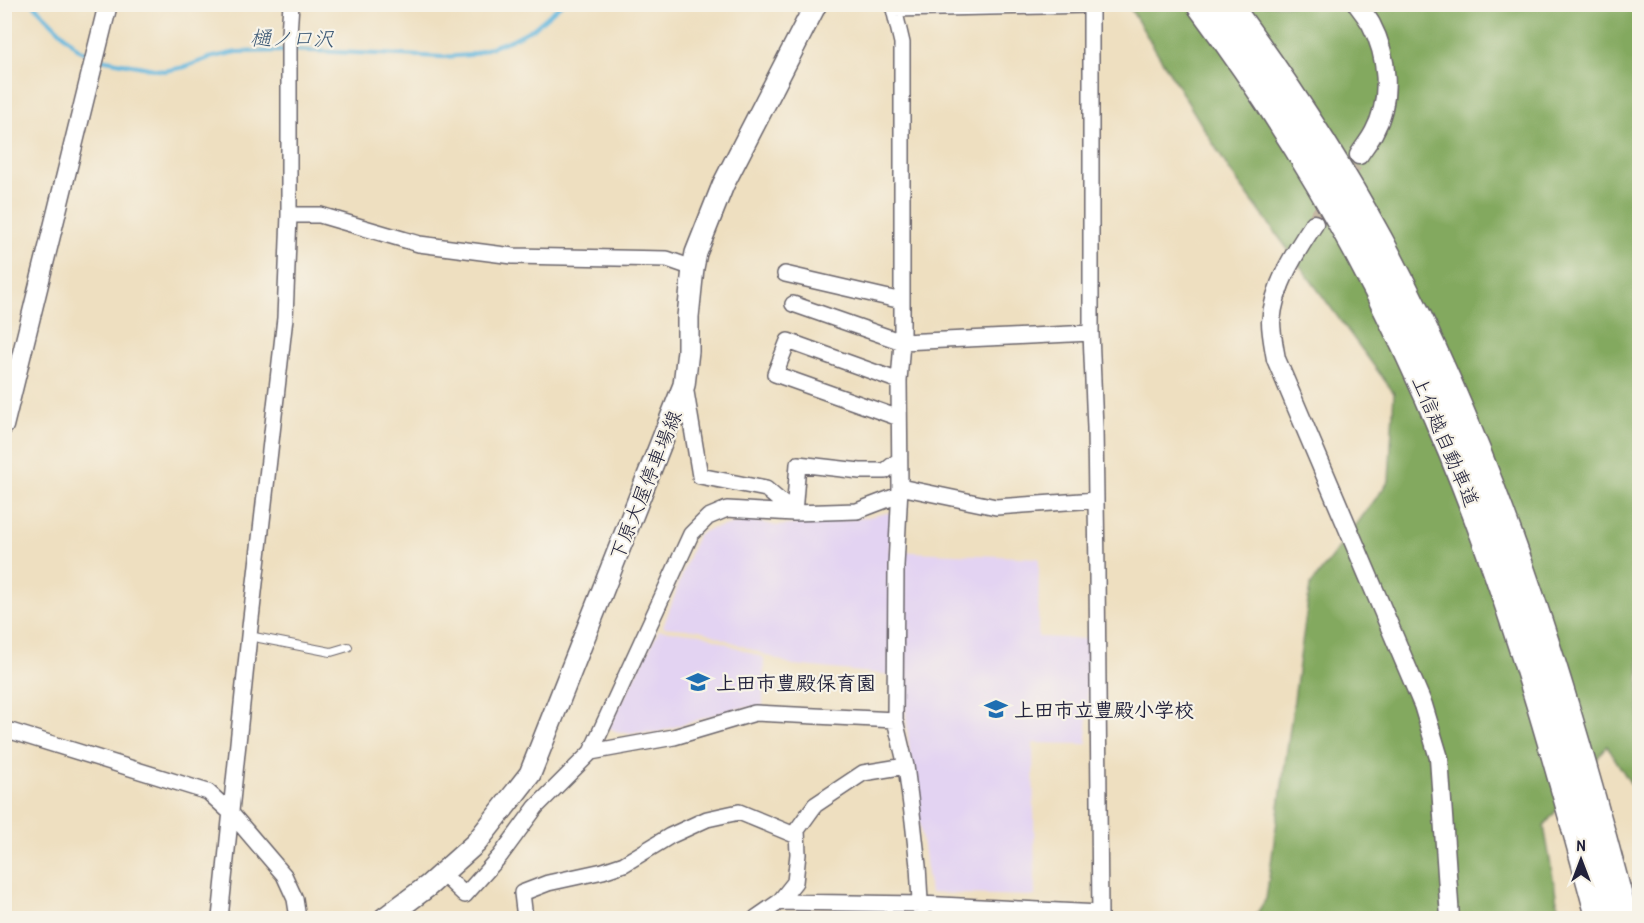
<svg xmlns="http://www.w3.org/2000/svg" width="1644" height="923" font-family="'Patrick Hand','Klee One',sans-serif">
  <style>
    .built { fill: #e3d3f2 }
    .forest { fill: #83a95f; stroke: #52664d; stroke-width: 1.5 }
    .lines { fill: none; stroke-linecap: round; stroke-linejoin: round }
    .stream { stroke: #62b7de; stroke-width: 4 }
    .tertiary-tunnel { stroke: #c5b9a5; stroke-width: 18; stroke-dasharray: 18 9; stroke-linecap: butt }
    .service-casing { stroke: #69646a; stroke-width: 10 }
    .minor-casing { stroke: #69646a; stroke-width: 18 }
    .tertiary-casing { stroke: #69646a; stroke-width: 21 }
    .secondary-casing { stroke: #69646a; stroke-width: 24 }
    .motorway-casing { stroke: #69646a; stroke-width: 30 }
    .service { stroke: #fff; stroke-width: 8 }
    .minor { stroke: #fff; stroke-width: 15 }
    .tertiary { stroke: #fff; stroke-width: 18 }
    .secondary { stroke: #fff; stroke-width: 21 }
    .motorway { stroke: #fff; stroke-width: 27 }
    .labels { text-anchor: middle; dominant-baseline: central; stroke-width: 4.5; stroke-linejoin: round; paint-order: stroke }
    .street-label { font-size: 20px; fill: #22223b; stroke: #f7f3e8 }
    .poi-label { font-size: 20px; font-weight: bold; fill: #22223b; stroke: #f7f3e8; text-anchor: start }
    .water-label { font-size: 21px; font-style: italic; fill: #385674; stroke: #f7f3e8 }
  </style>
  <rect width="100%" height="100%" fill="#f7f3e8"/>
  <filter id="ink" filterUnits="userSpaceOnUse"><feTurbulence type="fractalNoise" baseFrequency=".0167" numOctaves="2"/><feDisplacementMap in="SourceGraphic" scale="12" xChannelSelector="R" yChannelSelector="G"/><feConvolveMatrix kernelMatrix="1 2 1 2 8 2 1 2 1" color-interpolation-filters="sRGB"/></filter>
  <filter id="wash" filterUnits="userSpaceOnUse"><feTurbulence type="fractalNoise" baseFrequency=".008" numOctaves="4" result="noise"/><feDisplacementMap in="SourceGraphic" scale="24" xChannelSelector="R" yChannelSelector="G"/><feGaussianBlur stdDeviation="1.35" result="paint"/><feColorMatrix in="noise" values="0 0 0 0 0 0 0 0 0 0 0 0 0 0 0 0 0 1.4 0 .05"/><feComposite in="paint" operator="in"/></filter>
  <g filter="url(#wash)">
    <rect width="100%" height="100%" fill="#eedfc0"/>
    <path class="built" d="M892 512 890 551 1039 558 1038 637 1088 639 1087 744 1033 743 1035 896 930 893 911 765 902 676 793 665 700 630 663 627 697 535 710 529 751 520 777 526 863 518Z
      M659 630 701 634 764 658 763 706 733 709 658 732 621 733 609 728Z"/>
    <path class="forest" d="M1128 5H1639V797L1607 746 1544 826 1560 918H1254L1266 899 1310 586 1389 481 1394 393 1230 171Z"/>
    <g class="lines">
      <path class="stream" d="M33 4 78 49 91 56
        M292 50 443 57 470 55 511 40 534 28 562 4
        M101 59 164 71 185 67 209 58 237 52 284 51"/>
    </g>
  </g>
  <g filter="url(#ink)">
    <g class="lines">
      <path class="tertiary-tunnel" d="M1314 224 1359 155"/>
      <g class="service-casing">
        <path id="service" d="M249 636 331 652 348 647"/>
      </g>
      <g class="minor-casing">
        <path id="minor" d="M891 4 894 9 902 43V342L899 381 900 487 896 566 895 720 906 766 913 821 918 866 921 918
          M1091 4V333L1095 428 1097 572 1100 918
          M894 9 1091 5
          M289 215H320L419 244 513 256 667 259 693 268
          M785 274 902 301
          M793 304 902 342 1091 333
          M685 386 700 476 766 489 794 513
          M899 418 775 374 788 341 899 381
          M900 487 996 507 1096 500
          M794 513 798 464 860 471H885L899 460
          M4 729 208 792 231 813 284 875 295 899 298 918
          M591 752 691 534 708 517 727 509 794 513 857 511 899 495
          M444 871 449 880 465 895 500 856 536 807 591 752 674 737 755 713 895 720
          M779 902 921 904 1100 913
          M220 918 249 636 285 318 289 215V34L291 4
          M525 918 522 893 548 883 603 871 624 864 670 836 707 819 739 812 797 836
          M756 918 779 902 795 882 798 854 797 830 815 805 863 773 906 766"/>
      </g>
      <g class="tertiary-casing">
        <path id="tertiary" d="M1357 4C1362 11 1367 17 1371 24 1388 56 1392 99 1374 132 1370 140 1364 147 1359 155
          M1314 224C1294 254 1274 285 1271 322 1271 333 1274 347 1276 359L1423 705 1439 758 1450 918
          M4 426 108 4"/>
      </g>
      <g class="secondary-casing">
        <path id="secondary" d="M385 918 428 886 476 843 530 774 684 385 688 351V317L693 268 696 253 723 185 816 4"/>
      </g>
      <g class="motorway-casing">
        <path id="motorway" d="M1200 4C1303 142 1387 293 1452 452 1514 603 1558 761 1600 918
          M1227 4C1283 80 1335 159 1380 242 1493 454 1564 686 1624 918"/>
      </g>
      <use href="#service" class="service"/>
      <use href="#minor" class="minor"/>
      <use href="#tertiary" class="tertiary"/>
      <use href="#secondary" class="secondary"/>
      <use href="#motorway" class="motorway"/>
    </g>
  </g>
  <defs>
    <g id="school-bare" transform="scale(1.8)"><path d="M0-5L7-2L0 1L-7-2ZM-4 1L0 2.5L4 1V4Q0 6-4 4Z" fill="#1f6fb2" stroke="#f7f3e8" stroke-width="2.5" paint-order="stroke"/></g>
  </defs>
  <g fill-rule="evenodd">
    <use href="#school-bare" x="698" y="682"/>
    <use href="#school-bare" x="996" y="709"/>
  </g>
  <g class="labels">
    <g class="street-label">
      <text transform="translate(1446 441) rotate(67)">上信越自動車道</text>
      <text transform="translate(645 485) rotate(-68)">下原大屋停車場線</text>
    </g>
    <g class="poi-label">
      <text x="716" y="682">上田市豊殿保育園</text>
      <text x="1014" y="709">上田市立豊殿小学校</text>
    </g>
    <g class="water-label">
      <text transform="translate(292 38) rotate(1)">樋ノ口沢</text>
    </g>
  </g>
  <rect width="1644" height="923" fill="none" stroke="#f7f3e8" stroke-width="24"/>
  <g transform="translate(1581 860)" stroke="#f7f3e8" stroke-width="4.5" paint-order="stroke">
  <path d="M0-4.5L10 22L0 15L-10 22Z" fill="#22223b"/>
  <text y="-9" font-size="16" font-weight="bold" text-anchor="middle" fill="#22223b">N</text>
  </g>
</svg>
